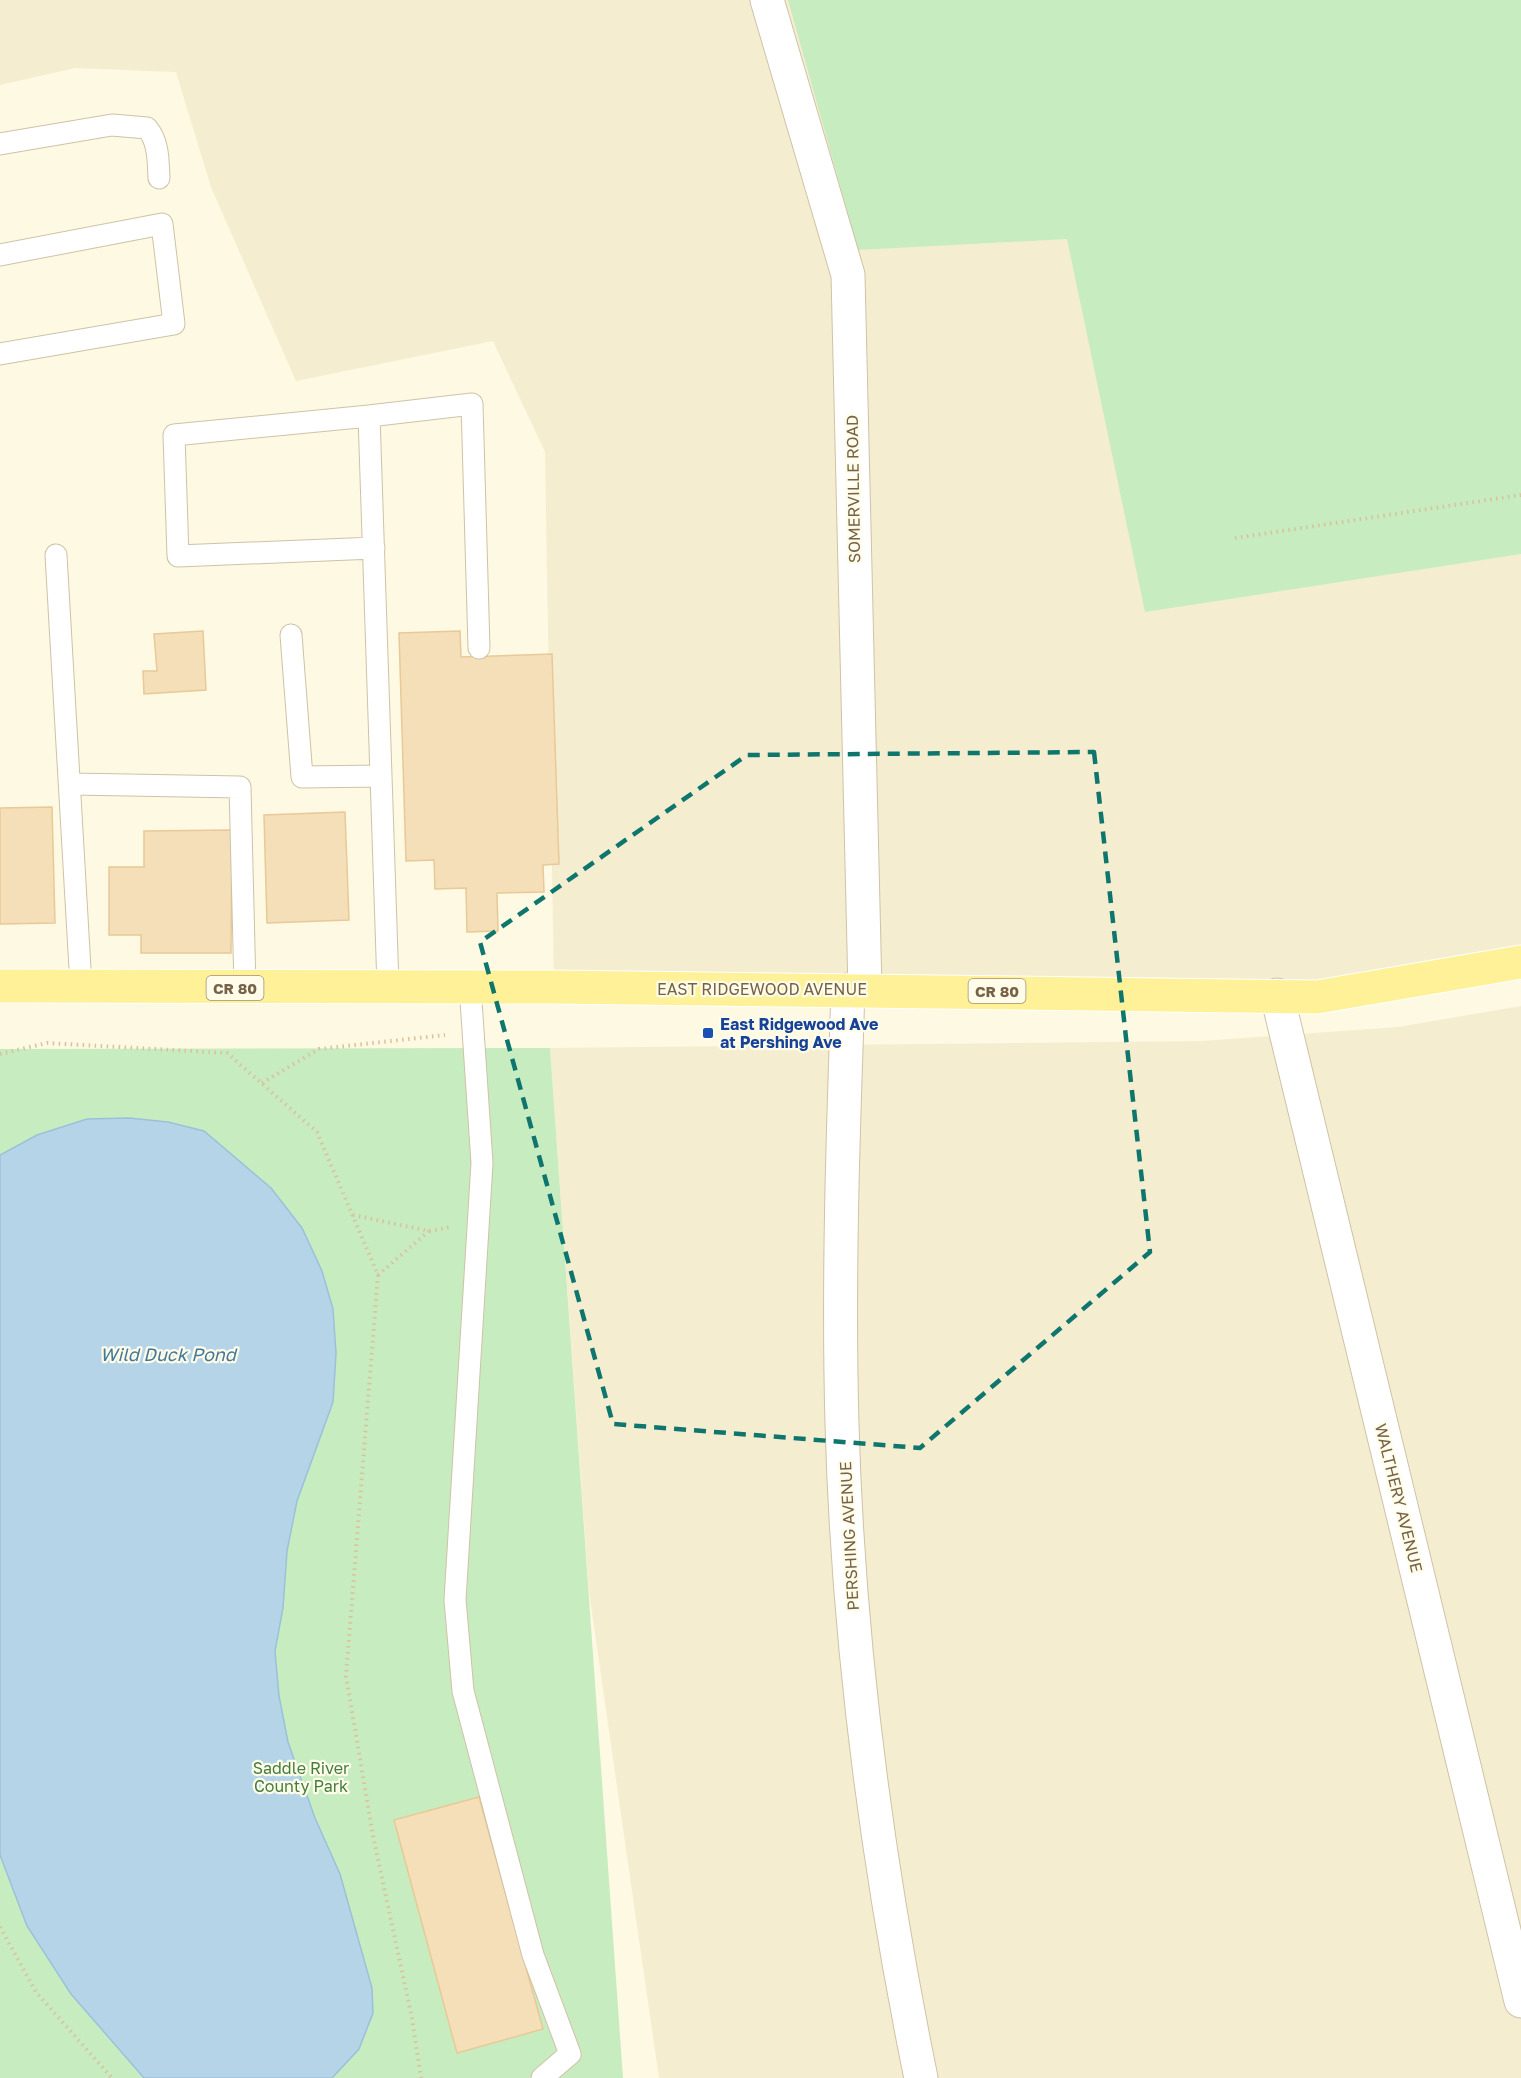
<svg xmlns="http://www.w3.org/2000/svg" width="1521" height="2078" font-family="'Golos Text',sans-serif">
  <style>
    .residential { fill: #f5edd0 }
    .green { fill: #c7ecc0 }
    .water { fill: #b5d4e8; stroke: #9bc1da; stroke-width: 1.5 }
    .building { fill: #f4dfb8; stroke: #e8c997; stroke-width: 1.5 }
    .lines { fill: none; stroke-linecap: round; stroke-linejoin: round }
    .lane-casing { stroke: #cfc2a8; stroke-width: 23 }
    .street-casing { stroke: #cfc2a8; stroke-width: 35 }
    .primary-casing { stroke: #fff; stroke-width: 35 }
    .path { stroke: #d9c29b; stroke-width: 4; stroke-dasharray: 1.5 4.5; stroke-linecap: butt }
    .lane { stroke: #fff; stroke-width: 21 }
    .street { stroke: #fff; stroke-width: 33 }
    .primary { stroke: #fff197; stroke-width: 33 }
    .marked { fill: none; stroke: #0f766e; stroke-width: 4.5; stroke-dasharray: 12 8; stroke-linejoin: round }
    .transit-dot { fill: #1a4fb4; stroke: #fffce9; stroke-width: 2 }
    .labels { text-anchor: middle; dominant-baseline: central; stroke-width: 4.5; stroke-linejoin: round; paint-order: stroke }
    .shield { fill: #fffce9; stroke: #9f9178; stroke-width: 1.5 }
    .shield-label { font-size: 15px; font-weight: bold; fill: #766347 }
    .street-label { font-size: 16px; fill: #766347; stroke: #fffce9 }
    .transit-label { font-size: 16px; font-weight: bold; fill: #164399; stroke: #fffce9; text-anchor: start }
    .park-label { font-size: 16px; fill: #427d3e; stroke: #fffce9 }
    .water-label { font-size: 18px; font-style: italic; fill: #44789a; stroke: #fffce9 }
  </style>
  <rect width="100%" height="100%" fill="#fdf9e2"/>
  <path class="residential" d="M0 0H1521V962L1317 997 554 987 545 452 493 341 296 381 211 187 176 72 75 68 0 85Z
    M1521 1006V2078H659L589 1592 550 1048 1202 1041 1398 1027Z"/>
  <path class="green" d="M788 0H1521V554L1145 612 1067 239 858 250Z
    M550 1048 623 2078H0V1049Z"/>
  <path class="water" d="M129 1118 168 1122 204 1131 271 1188 302 1228 322 1271 333 1309 336 1353 333 1402 297 1501 287 1551 283 1608 275 1651 279 1696 288 1742 315 1818 340 1874 372 1988 373 2013 359 2049 332 2078H144L71 1994 27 1926 0 1855V1155L37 1135 87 1119Z"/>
  <path class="building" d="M203 631 206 690 144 694 143 671H157L154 634Z
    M460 631 461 657 552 654 559 864 543 865 544 892 497 893 498 931 467 932 466 888 435 889 434 860 406 861 399 633Z
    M52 807 55 923 0 924V808Z
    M345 812 349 920 267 923 264 815Z
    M232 830 231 953H141V935H109V867H144V831Z
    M479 1797 543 2029 457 2053 394 1820Z"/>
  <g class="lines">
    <g class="lane-casing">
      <path id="lane" d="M0 144 112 125 147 128C159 142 158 161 159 178
        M0 255 162 224 174 324 0 354
        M369 416 174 435 178 556 374 548
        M56 555 81 986
        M291 635 302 777 381 776
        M71 784 240 787 245 988
        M388 986 369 416 472 404 479 648
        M470 986 482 1163 455 1600 463 1691 533 1955 570 2054 542 2078"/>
    </g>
    <g class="street-casing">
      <path id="street" d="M767 0 848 275 865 990
        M848 990C843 1134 838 1279 842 1424 848 1643 877 1863 921 2078
        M1277 995 1521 2001"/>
    </g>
    <g class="primary-casing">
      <path id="primary" d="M0 986 554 987 1317 997 1521 962"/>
    </g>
    <path class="path" d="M1235 538 1521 495
      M0 1054 47 1043 227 1053 317 1132 378 1275 346 1676 373 1836 412 2018 421 2078
      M262 1083 319 1049 445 1035
      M353 1215 429 1231 452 1227
      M378 1275 429 1231
      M0 1927 36 1992 112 2078"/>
    <use href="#lane" class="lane"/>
    <use href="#street" class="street"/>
    <use href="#primary" class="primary"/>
  </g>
  <path class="marked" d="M1094 752 1150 1252 920 1448 613 1424 480 942 747 755Z"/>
  <rect class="transit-dot" x="702" y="1027" width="12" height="12" rx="3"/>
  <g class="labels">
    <g class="shield">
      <rect x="206.5" y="976" width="57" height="24" rx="4.5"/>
      <rect x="968.5" y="979" width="57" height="24" rx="4.5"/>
    </g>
    <g class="shield-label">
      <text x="235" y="988">CR 80</text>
      <text x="997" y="991">CR 80</text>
    </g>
    <g class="street-label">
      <text transform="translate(853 489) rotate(-91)">SOMERVILLE ROAD</text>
      <text x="762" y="989">EAST RIDGEWOOD AVENUE</text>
      <text transform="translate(1399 1498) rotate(76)">WALTHERY AVENUE</text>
      <text transform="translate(849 1536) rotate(-93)">PERSHING AVENUE</text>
    </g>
    <g class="transit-label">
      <text x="720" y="1024">East Ridgewood Ave<tspan x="720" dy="18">at Pershing Ave</tspan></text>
    </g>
    <g class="park-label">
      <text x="301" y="1768">Saddle River<tspan x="301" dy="18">County Park</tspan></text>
    </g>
    <g class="water-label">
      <text x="168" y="1354">Wild Duck Pond</text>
    </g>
  </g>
</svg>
